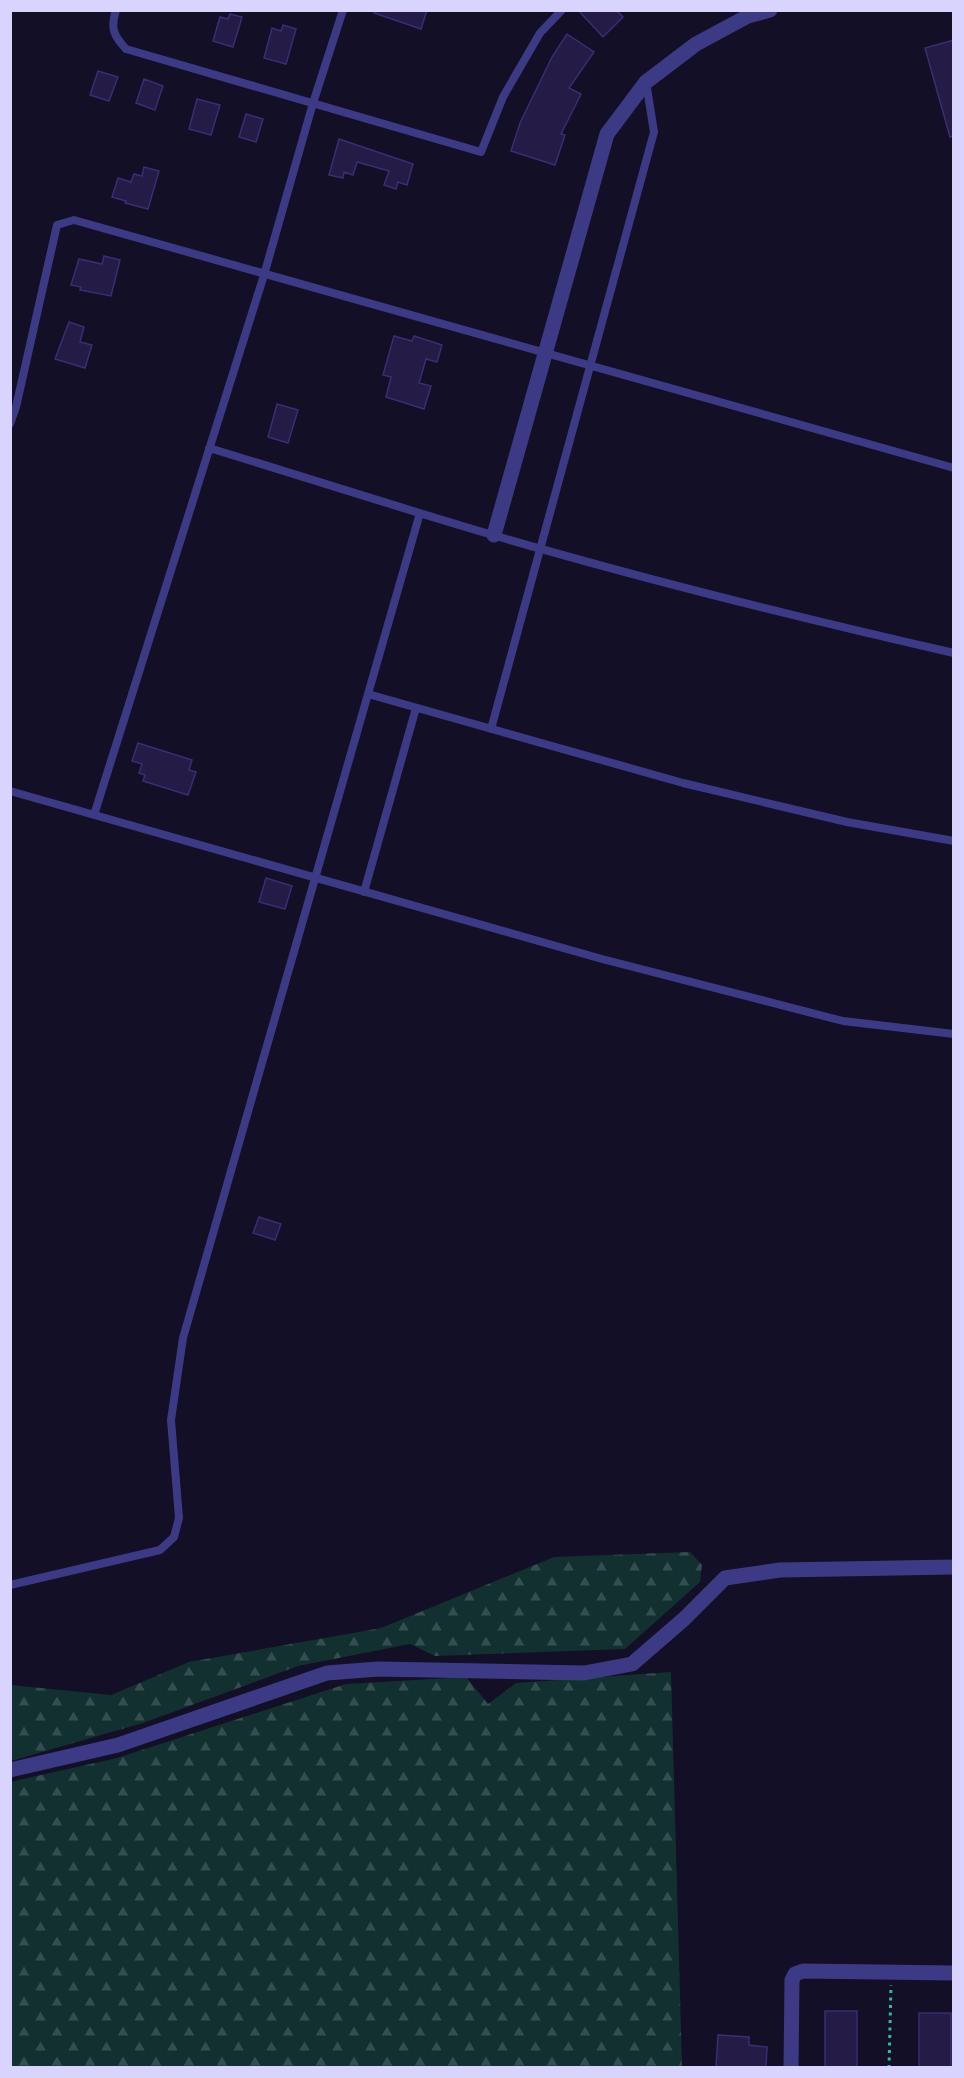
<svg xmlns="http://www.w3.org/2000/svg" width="964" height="2078" font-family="Raleway,sans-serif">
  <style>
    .forest { fill: url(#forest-firs) }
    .building { fill: #241b47; stroke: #3b2d73; stroke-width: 1.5 }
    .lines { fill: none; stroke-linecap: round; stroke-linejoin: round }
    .path { stroke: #2fb8b0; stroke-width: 3; stroke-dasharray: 3 4.5; stroke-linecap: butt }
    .lane { stroke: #3d3a85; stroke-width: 8 }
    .street { stroke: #3d3a85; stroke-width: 15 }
  </style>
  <defs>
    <pattern id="forest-firs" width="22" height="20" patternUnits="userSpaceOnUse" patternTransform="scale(1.5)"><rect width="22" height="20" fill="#12302f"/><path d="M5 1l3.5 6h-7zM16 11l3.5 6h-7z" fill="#344d4e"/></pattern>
  </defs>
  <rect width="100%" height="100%" fill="#130f26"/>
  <path class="forest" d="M690 1552 702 1565 700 1582 625 1649 435 1656 410 1644 298 1666 143 1723 11 1761V1685L111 1695 189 1662 381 1628 554 1557Z
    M671 1672 682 2067H11L10 1782 117 1758 346 1684 466 1677 488 1704 516 1683Z"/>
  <path class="building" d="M374 10H427L421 29 374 13Z
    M578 10H616L623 17 603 37Z
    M230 14 242 17 233 47 213 41 220 17 228 19Z
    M283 25 296 29 286 64 264 58 272 28 281 31Z
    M567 34 594 52 569 88 581 94 561 134 565 135 555 165 511 151 520 123 552 57Z
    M954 40V136L950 137 925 48Z
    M98 71 118 77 109 101 90 95Z
    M144 79 163 86 155 110 136 103Z
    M197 99 220 105 211 135 189 129Z
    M246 114 263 119 256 142 239 137Z
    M339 139 413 164 407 185 398 182 396 189 384 185 389 171 357 162 353 175 344 172 343 178 329 175Z
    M144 167 159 171 148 209 125 203 126 201 112 197 118 178 131 182 134 174 142 176Z
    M104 256 120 260 111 296 80 290 81 287 71 285 79 259 102 264Z
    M69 322 84 327 80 342 92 345 85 368 55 359Z
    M394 336 412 341 414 336 442 345 437 362 426 359 419 383 431 386 424 409 386 397 391 377 383 375Z
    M277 404 298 410 288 443 268 437Z
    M138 743 192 760 189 770 196 772 188 795 143 781 145 775 139 773 142 764 132 761Z
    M266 878 292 886 285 909 259 902Z
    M259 1217 281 1224 275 1240 253 1233Z
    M825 2011H857V2067H825Z
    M919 2013H951V2067H919Z
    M718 2035 749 2037V2045L767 2047 766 2067H716Z"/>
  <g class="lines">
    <path class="path" d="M889 2068 891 1985"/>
    <path class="lane" d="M116 10C110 29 114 36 126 49L481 152 503 97 540 33 562 10
      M10 424 16 407 57 225 74 220 954 468
      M209 448C305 477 400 508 496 536 647 580 800 618 954 653
      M368 694 683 783 847 822 954 841
      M491 729 654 132 646 82
      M10 791 602 959 843 1021 954 1034
      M94 815 264 275 313 103 343 10
      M364 892 416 708
      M10 1585 160 1550 174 1537 179 1518 171 1420 183 1338 420 513"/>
    <path class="street" d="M494 535 607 134 646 82 696 44 748 16 770 10
      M10 1770 118 1745 327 1673 378 1669 584 1673 632 1664 684 1619 725 1578 780 1570 954 1567
      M791 2068 792 1980 795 1974 803 1971 954 1973"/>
  </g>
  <rect width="964" height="2078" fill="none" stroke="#d9d4ff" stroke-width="24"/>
</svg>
